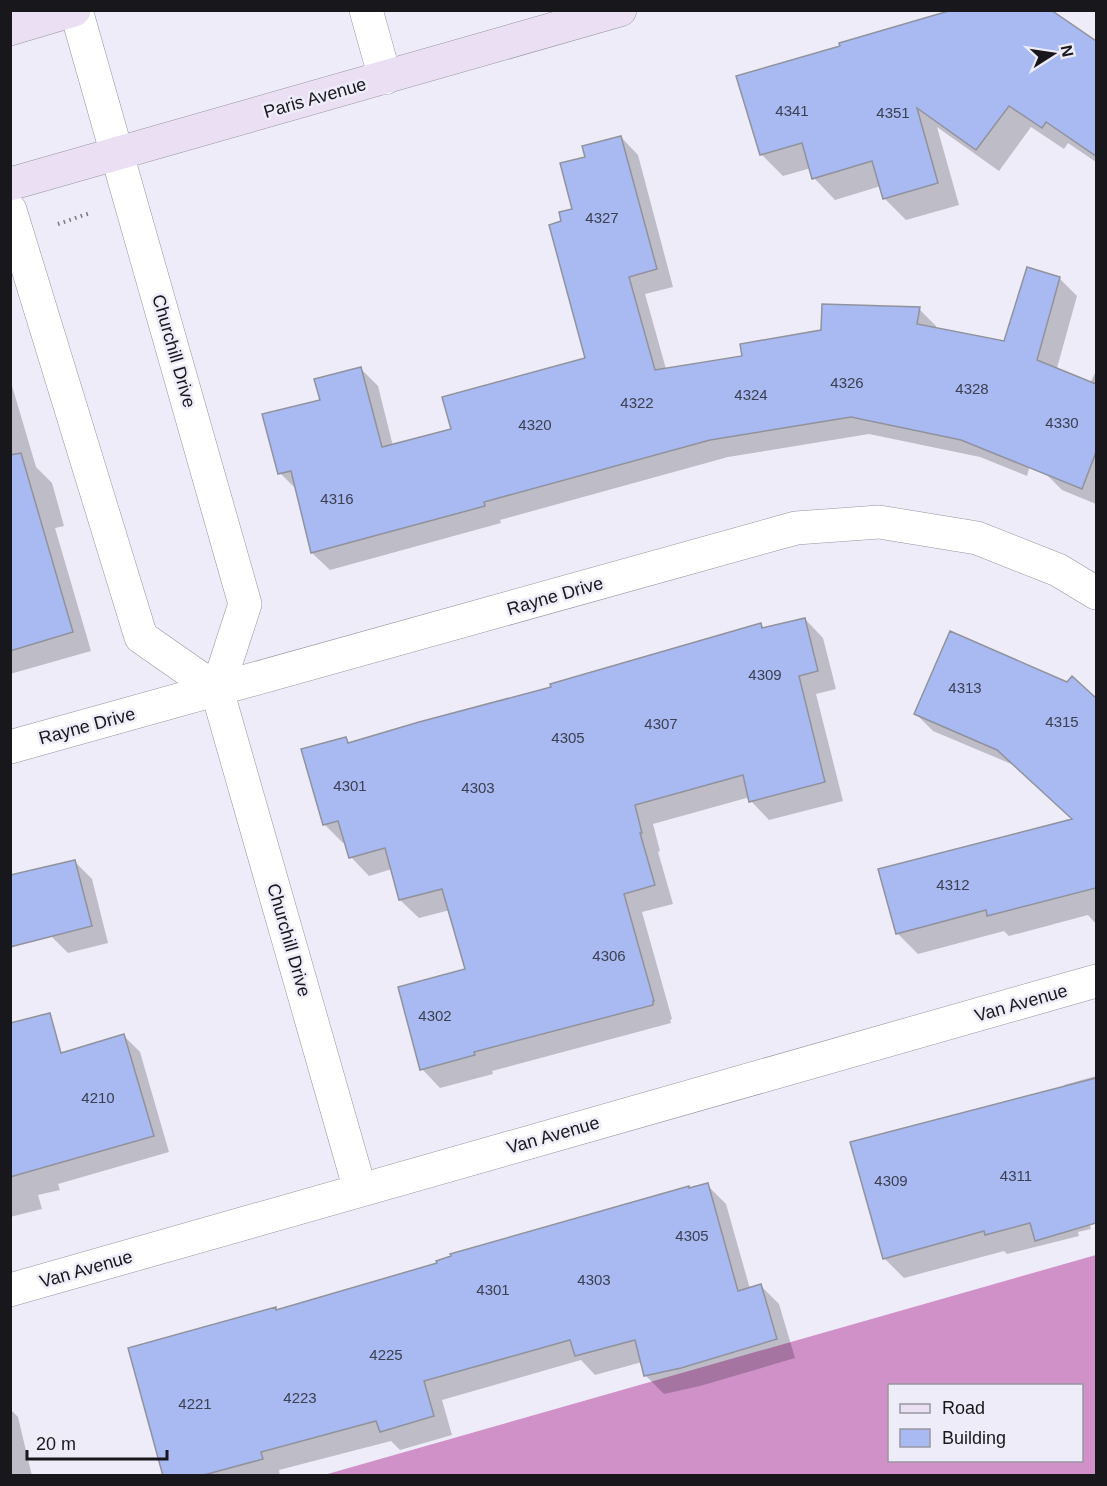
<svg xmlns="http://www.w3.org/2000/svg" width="1107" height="1486" font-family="Helvetica,sans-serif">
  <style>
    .forest { fill: #cf91c8; fill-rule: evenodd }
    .shadow { fill: #0003 }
    .building { fill: #a9b9f2; stroke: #90939d; stroke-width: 1.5 }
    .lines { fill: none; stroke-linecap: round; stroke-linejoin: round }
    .street-casing { stroke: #95949e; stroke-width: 34 }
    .secondary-casing { stroke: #95949e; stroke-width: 34 }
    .path { stroke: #79787f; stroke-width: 4; stroke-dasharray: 1.5 4.5; stroke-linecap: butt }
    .street { stroke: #fff; stroke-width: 33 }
    .secondary { stroke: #ebdff3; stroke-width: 33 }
    .labels { text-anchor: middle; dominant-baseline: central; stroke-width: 5; stroke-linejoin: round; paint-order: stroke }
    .number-label { font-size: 15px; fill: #3c4051 }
    .street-label { font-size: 18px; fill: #18171b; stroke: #eeecf8 }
  </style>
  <rect width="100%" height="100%" fill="#eeecf8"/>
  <path class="forest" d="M1096 1255V1475H324ZM890 1386H1082V1460H890Z"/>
  <path class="shadow" d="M1048 10 1096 43V162L1068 143 1064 149 1031 127 999 171 937 127 959 205 906 220 884 198 881 186 835 200 814 178 811 168 783 176 761 154Z
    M621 137 638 155 673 287 645 294 666 369 743 357 822 332 919 309 936 326V329L1005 343 1059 278 1077 296 1027 476 980 457 869 434 728 457 500 520 501 523 330 570 312 553 297 490 280 473 322 401 361 369 378 386 393 446 453 430 586 359 563 223 574 210 587 158Z
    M1096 371V504L1062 490 1046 474Z
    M10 379 36 467 52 483 64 526 55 528 91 651 10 674Z
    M805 619 823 638 836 689 816 694 843 801 769 820 751 801 750 797 653 824 660 851 658 852 673 904 642 912 672 1019 670 1020 671 1023 492 1071 493 1074 440 1088 422 1069 467 970 450 910 419 918 400 900 392 869 369 876 351 857 346 842 343 843 324 824 345 738 351 744 553 688 761 625 765 629Z
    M1072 678 1096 700V795L1073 819 1016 766 933 731 916 714 1067 684Z
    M1096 819V924L1088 915 1009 936 1004 931 918 954 898 934 1034 836Z
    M75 862 92 879 108 943 68 953 51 936Z
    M124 1036 140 1052 169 1152 58 1184 60 1190 38 1195 42 1209 10 1217V1040L31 1117Z
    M1096 1076V1185L1080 1189 1091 1229 1078 1232 1079 1236 1007 1254 1004 1251 904 1278 884 1258 1064 1088V1085Z
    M707 1185 726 1204 750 1289 761 1286 779 1304 795 1358 700 1386 664 1394 645 1375 642 1362 595 1375 581 1360 442 1400 452 1435 400 1450 391 1441 279 1470 280 1476H164L275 1309 277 1311Z
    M10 1409 18 1417 32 1476H10Z"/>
  <path class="building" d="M952 10H1051L1096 41V156L1046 122 1042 128 1009 106 976 150 917 108 938 183 883 199 872 161 812 179 802 143 760 155 736 76 840 46 839 43Z
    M621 136 657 269 629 277 655 370 742 356 740 344 821 330 822 304 920 307 917 324 1004 341 1027 267 1060 277 1037 360 1096 384V452L1082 489 961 440 851 417 710 440 484 502 485 506 311 553 291 471 278 474 262 414 320 400 314 379 361 367 382 447 451 429 442 397 585 358 549 225 561 221 559 212 572 209 560 163 585 157 582 146Z
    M21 453 73 632 10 651V455Z
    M805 618 818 671 799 676 825 782 749 802 743 775 635 805 642 833H640L655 885 624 894 654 1001H653V1005L474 1052 475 1055 420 1070 398 987 465 969 442 889 399 900 385 848 349 858 338 821 323 825 301 749 346 737 348 743 419 722 551 687 550 684 761 623 762 628Z
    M950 631 1067 682 1072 676 1096 698V888L987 916 986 910 896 934 878 869 1072 819 997 750 914 714Z
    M75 860 92 926 10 947V875Z
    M50 1013 61 1053 124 1034 154 1136 10 1177V1023Z
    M1096 1078V1223L1035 1241 1030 1223 985 1235 984 1231 883 1259 850 1142Z
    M708 1183 738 1291 761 1284 777 1339 681 1368 644 1376 635 1340 575 1356 570 1340 424 1381 434 1416 380 1432 376 1421 261 1452 263 1459 200 1476H163L128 1348 276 1307V1310L437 1263 436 1261 451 1256 450 1254 689 1186V1188Z"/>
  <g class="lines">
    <g class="street-casing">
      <path id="street" d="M76 10 245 604 217 690 360 1190
        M366 10 385 78
        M10 210 141 637 217 690
        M10 747 796 528 879 522 977 538 1058 570 1096 593
        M10 1290 1096 981"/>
    </g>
    <g class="secondary-casing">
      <path id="secondary" d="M10 29 74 10
        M10 184 620 10"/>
    </g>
    <path class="path" d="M58 224 90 213"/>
    <use href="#street" class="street"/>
    <use href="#secondary" class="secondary"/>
  </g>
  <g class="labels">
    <g class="number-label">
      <text x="792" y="110">4341</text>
      <text x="893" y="112">4351</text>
      <text x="602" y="217">4327</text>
      <text x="847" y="382">4326</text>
      <text x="972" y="388">4328</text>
      <text x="751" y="394">4324</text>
      <text x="637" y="402">4322</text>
      <text x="1062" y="422">4330</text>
      <text x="535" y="424">4320</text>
      <text x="337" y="498">4316</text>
      <text x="765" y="674">4309</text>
      <text x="965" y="687">4313</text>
      <text x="1062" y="721">4315</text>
      <text x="661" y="723">4307</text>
      <text x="568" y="737">4305</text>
      <text x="350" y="785">4301</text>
      <text x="478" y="787">4303</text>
      <text x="953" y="884">4312</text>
      <text x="609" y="955">4306</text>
      <text x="435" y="1015">4302</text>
      <text x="98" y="1097">4210</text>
      <text x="1016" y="1175">4311</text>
      <text x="891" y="1180">4309</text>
      <text x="692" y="1235">4305</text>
      <text x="594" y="1279">4303</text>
      <text x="493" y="1289">4301</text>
      <text x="386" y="1354">4225</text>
      <text x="300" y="1397">4223</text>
      <text x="195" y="1403">4221</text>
    </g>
    <g class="street-label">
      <text transform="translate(315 98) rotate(-16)">Paris Avenue</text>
      <text transform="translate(174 351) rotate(74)">Churchill Drive</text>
      <text transform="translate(555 596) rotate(-16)">Rayne Drive</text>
      <text transform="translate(87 726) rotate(-15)">Rayne Drive</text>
      <text transform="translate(289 940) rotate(74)">Churchill Drive</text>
      <text transform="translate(1021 1003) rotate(-16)">Van Avenue</text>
      <text transform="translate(553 1135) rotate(-16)">Van Avenue</text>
      <text transform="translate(86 1269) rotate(-16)">Van Avenue</text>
    </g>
  </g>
  <rect width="1107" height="1486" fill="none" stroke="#18171b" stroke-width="24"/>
  <rect x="888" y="1384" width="195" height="78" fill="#eeecf8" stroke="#9897a0" stroke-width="1.5"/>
  <rect x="900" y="1404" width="30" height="9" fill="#ebdff3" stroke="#9897a0" stroke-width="1.5"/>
  <text x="942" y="1414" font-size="18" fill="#18171b">Road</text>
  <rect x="900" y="1429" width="30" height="18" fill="#a9b9f2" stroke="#9897a0" stroke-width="1.5"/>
  <text x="942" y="1444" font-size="18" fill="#18171b">Building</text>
  <g transform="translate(1053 54) rotate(78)" stroke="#eeecf8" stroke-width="4.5" paint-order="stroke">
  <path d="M0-4.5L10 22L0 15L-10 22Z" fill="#18171b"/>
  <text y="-9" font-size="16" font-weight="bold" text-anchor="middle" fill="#18171b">N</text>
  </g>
  <path d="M27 1450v9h140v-9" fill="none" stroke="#18171b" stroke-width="3"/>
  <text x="36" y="1450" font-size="18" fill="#18171b" stroke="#eeecf8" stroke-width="4.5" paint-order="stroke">20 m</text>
</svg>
